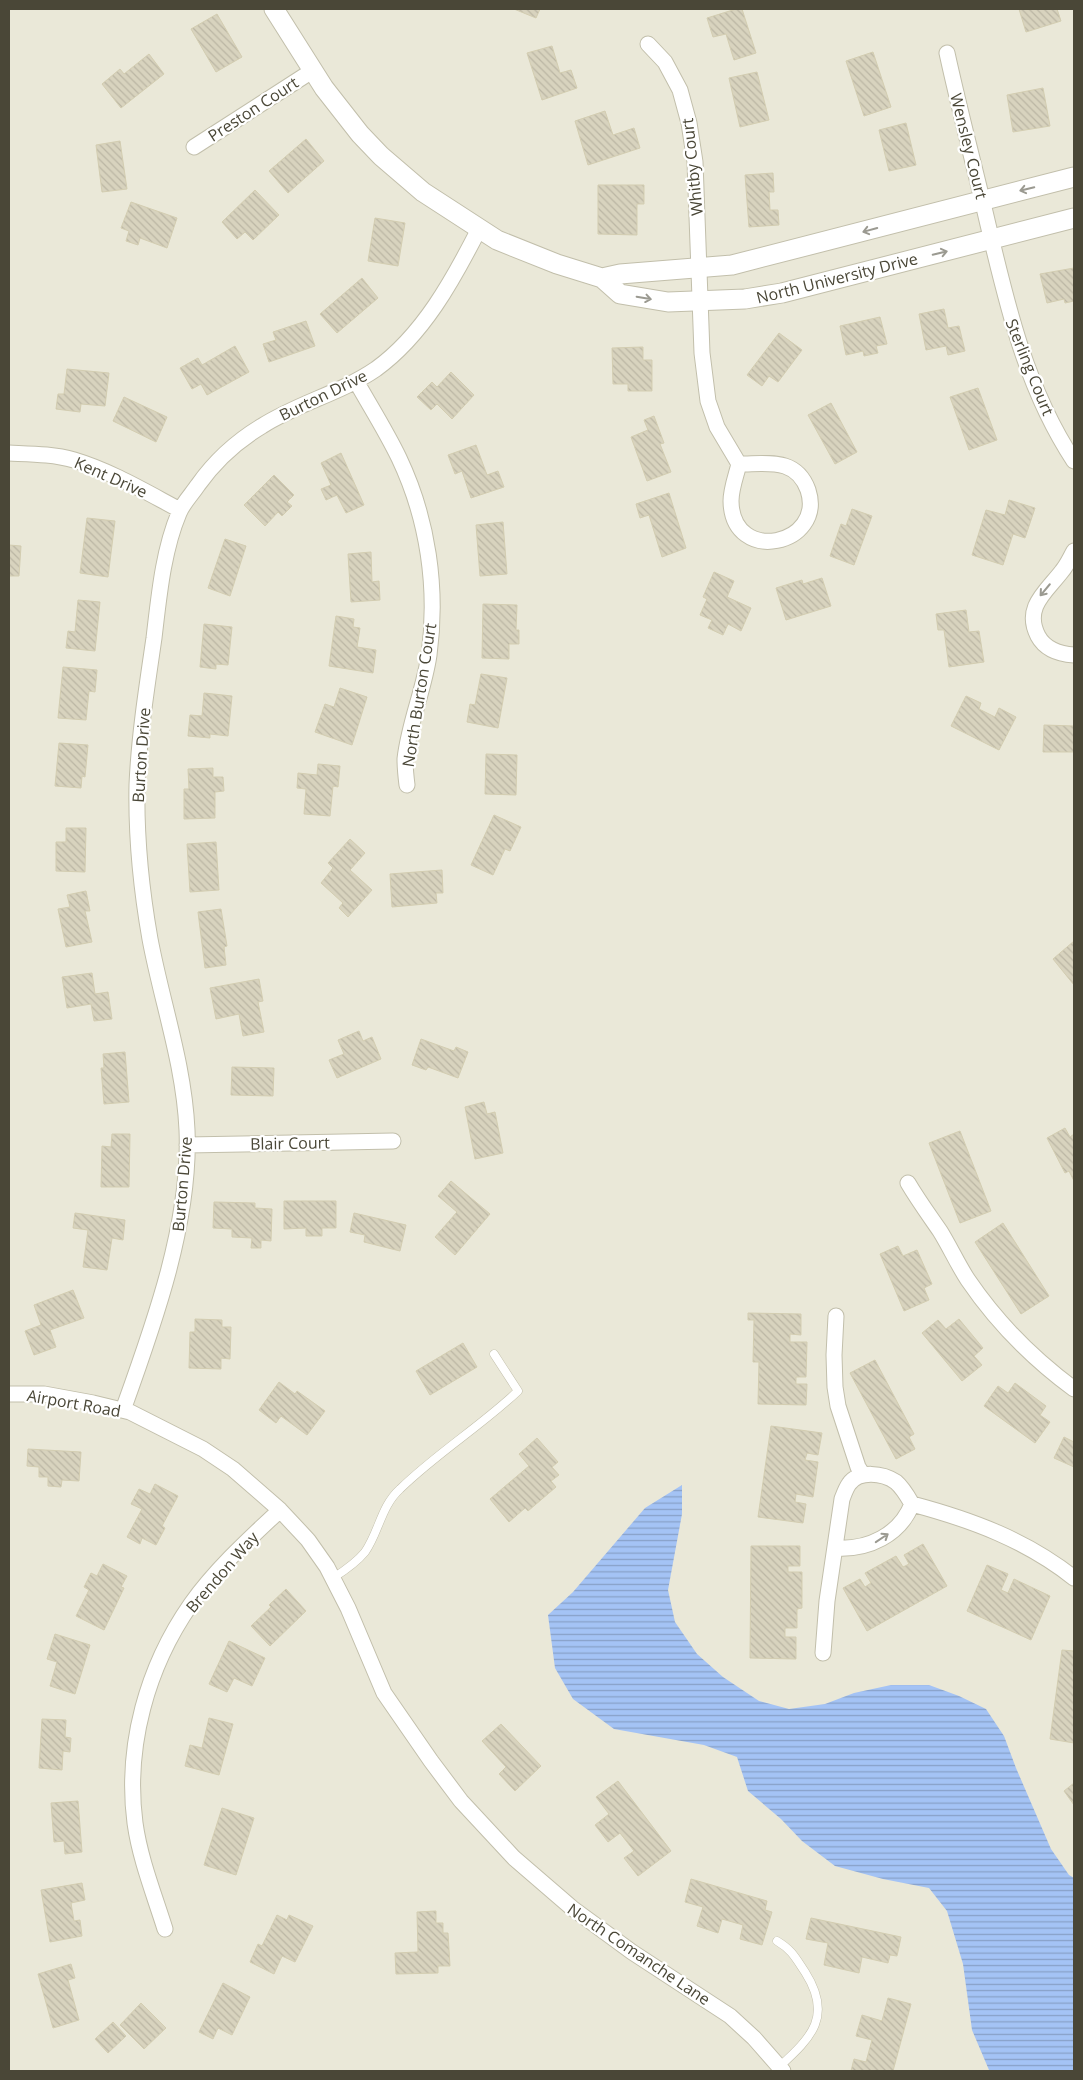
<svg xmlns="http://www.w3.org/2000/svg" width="1083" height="2080" font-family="'Open Sans',sans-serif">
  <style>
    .residential { fill: #eae8d8 }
    .water { fill: url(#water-rules) }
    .building { fill: url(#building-back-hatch); stroke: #d3cdb1 }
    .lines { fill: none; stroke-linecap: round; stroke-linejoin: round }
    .service-casing { stroke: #c2bfab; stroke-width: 9 }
    .minor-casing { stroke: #c2bfab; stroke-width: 17 }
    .tertiary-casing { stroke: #c2bfab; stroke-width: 21 }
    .service { stroke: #fff; stroke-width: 8 }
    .minor { stroke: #fff; stroke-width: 15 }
    .tertiary { stroke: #fff; stroke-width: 19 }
    .oneway { stroke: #9b9a91 }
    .labels { text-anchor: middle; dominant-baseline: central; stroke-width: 4.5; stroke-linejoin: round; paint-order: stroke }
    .street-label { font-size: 16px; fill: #4a4737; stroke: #fff }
  </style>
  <defs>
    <pattern id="water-rules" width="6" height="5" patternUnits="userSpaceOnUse" patternTransform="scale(1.25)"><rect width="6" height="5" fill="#a4c3f5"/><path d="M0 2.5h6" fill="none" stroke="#88a0c7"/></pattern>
    <pattern id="building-back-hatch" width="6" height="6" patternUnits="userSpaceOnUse" patternTransform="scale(1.25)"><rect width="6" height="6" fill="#d8d3be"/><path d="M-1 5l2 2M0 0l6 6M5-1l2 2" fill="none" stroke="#bbb6a4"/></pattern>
  </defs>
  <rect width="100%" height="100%" fill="#f6f4ea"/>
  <path class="residential" d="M9 9H1074V2071H9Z"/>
  <path class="water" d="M682 1485V1514L668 1590 675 1622 697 1654 723 1677 759 1701 789 1709 825 1704 854 1693 891 1685H929L959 1696 986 1709 1004 1736 1016 1768 1051 1849 1069 1875 1074 1878V2071L989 2070 972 2030 963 1964 947 1911 929 1888 883 1879 835 1866 802 1841 781 1819 748 1791 737 1757 704 1745 614 1729 573 1699 555 1668 548 1615 573 1592 645 1508Z"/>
  <path class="building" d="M514 9H540L536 18Z
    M736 9H742L756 53 734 60 726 34 713 37 707 18Z
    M1019 9H1057L1061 21 1026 32Z
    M217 14 242 57 216 72 191 29Z
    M552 46 560 73 571 70 577 88 542 100 527 53Z
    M873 52 891 107 864 116 846 61Z
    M149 54 164 74 121 108 102 84 120 69 124 74Z
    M757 72 769 120 740 127 729 78Z
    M1043 88 1050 126 1013 132 1007 95Z
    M605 111 613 135 634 128 640 148 588 165 575 121Z
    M906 123 916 165 889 171 879 130Z
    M306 139 324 161 288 193 269 171Z
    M120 141 127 189 102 192 96 145Z
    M773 173 774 192H769L770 210H778L779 225 749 227 745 175Z
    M598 185H644V204H637V235L598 234Z
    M255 190 279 215 253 240 245 232 237 239 222 222Z
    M131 202 177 218 167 248 140 238 138 245 126 241 129 231 121 228Z
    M375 218 405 223 398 266 368 261Z
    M1074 268V301L1065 303 1064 299 1047 303 1040 274Z
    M362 278 378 298 337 333 320 314Z
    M944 309 948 328 959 326 965 351 948 355 946 346 926 350 919 314Z
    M880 317 887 344 876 346 878 353 864 356 863 351 846 355 840 326Z
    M306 321 315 346 269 362 263 344 276 340 273 332Z
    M779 333 802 350 778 382 769 376 762 386 747 375Z
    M235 346 249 372 207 395 201 384 192 389 180 368 198 358 202 365Z
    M643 347V360H652V391H628V384H613L612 348Z
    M67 369 109 373 105 406 81 404 80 412 56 409 58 394H64Z
    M451 372 474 395 452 419 437 404 431 410 417 397 432 382 437 387Z
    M978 388 997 440 969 450 950 397Z
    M124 397 167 417 156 442 113 421Z
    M831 403 857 452 835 464 808 415Z
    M654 416 664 443 660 444 671 472 647 481 631 437 648 430 644 420Z
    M476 445 487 475 498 471 504 487 471 498 462 471 455 474 448 455Z
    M341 453 364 505 346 513 337 495 326 500 321 489 331 485 321 463Z
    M274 475 294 495 287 502 292 506 282 516 278 512 265 526 244 505Z
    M669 493 686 548 662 557 649 515 640 518 636 504Z
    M1009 500 1035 508 1025 538 1013 534 1003 565 972 555 986 510 1005 515Z
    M852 509 872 516 854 565 830 556 841 524 846 526Z
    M87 518 115 521 108 577 80 573Z
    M503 522 507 574 480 576 476 525Z
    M225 539 246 546 230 596 208 588Z
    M9 545 21 546 19 576H9Z
    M371 552 372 582 379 581 380 600 351 602 348 554Z
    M714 572 734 581 727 597 751 608 741 631 728 624 723 635 708 628 712 620 700 615 707 599 703 597Z
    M822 578 831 606 786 620 776 588 802 580 803 584Z
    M78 600 100 602 95 651 66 648 68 631 75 632Z
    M483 604 517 605 516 630H519V644H509V659L482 658Z
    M966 610 969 632 979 631 984 662 949 667 944 630H938L936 614Z
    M336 616 354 619 353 627 360 628 357 647 376 650 373 673 329 666Z
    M204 624 232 627 228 665 216 664V669L200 667Z
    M63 667 97 670 95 692 89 691 86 720 58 718Z
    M481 674 507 678 498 728 467 722 470 704 475 705Z
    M340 688 367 697 352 745 315 732 325 704 334 707Z
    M204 693 232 696 228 736 210 734V738L188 736 190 715 202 716Z
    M966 696 981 703 979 709 995 717 999 708 1016 717 999 750 951 726Z
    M1044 725 1074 726V752H1043Z
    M59 743 88 745 85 777 82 776 81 788 55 786Z
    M486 754 517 755 516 795 485 794Z
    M318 764 340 766 338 787 333 786 330 816 304 814 306 789 297 788 298 773 317 775Z
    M213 768V777H223L224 791 215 792V818L184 819V789H189L188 769Z
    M494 815 521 827 510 851 505 849 493 875 471 865Z
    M66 828H86L85 872 56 871V842H66Z
    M350 839 365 853 350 870 372 890 348 917 339 908 343 903 321 883 333 868 328 863Z
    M216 842 219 890 190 892 187 844Z
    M442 870 443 893H436L437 903 392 907 390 874Z
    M86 891 90 911H85L92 942 66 947 58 909 70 907 67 895Z
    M221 909 227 946 224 947 226 965 205 968 198 912Z
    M1074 941V985L1053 959Z
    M92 973 95 994 108 992 112 1019 94 1021 91 1004 67 1008 62 977Z
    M259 979 263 1001 258 1002 264 1032 243 1036 239 1014 216 1019 210 988Z
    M359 1031 363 1041 372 1037 381 1059 337 1078 329 1060 344 1054 338 1040Z
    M421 1039 454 1051 456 1047 468 1052 458 1078 428 1067 426 1070 412 1065Z
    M125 1052 129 1102 104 1104 101 1068H104L103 1054Z
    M232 1067 274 1068 273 1096 231 1095Z
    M484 1102 487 1114 495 1112 503 1153 475 1159 465 1107Z
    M1065 1128 1070 1137 1074 1134V1181L1069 1171 1065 1173 1047 1138Z
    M960 1131 991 1211 960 1223 929 1143Z
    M112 1134H130L129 1187H101L102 1146 111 1147Z
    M451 1181 490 1214 455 1255 435 1237 457 1212 438 1196Z
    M284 1201H336V1228H322V1236H306V1228L284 1229Z
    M214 1202 255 1203V1208L272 1209 271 1241 261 1240V1248H251L252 1238 232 1237V1229L213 1228Z
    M75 1213 125 1220 123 1240 112 1238 107 1270 83 1267 88 1230 73 1228Z
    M354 1213 406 1225 400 1251 364 1242 365 1235 350 1232Z
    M1003 1223 1049 1296 1021 1314 975 1242Z
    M898 1246 903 1256 917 1250 932 1284 924 1288 929 1300 904 1311 880 1254Z
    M73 1290 84 1318 50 1330 56 1347 34 1355 25 1331 41 1325 34 1305Z
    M748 1313 801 1314V1335L790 1334V1342H807L806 1377H796V1384H807L806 1405 758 1404 759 1362H753L754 1320H748Z
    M195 1319 222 1320V1327H231L230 1359 221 1358V1369L189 1368 190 1332H195Z
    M959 1319 983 1348 974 1356 982 1365 962 1381 922 1333 938 1320 946 1329Z
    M463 1343 477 1367 430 1395 416 1371Z
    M875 1360 914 1434 909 1437 915 1449 896 1459 850 1373Z
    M279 1382 295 1394 297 1391 325 1411 307 1435 281 1416 276 1423 259 1410Z
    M1015 1383 1046 1406 1040 1415 1050 1422 1035 1443 984 1406 998 1386 1008 1393Z
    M771 1426 822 1433 818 1455 807 1453 805 1460 818 1462 813 1497 796 1494 795 1502 806 1504 803 1523 758 1517Z
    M1064 1437 1074 1442V1467L1054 1458Z
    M537 1438 558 1462 552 1467 559 1475 551 1481 556 1487 528 1511 525 1508 509 1522 490 1499 529 1466 519 1454Z
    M28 1449 81 1452 79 1481 62 1480 61 1487 48 1486V1477H39V1467L27 1466Z
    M155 1484 178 1496 162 1526 165 1528 156 1545 142 1538 140 1544 127 1537 142 1509 131 1504 139 1489 150 1494Z
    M923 1544 947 1586 867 1631 843 1588 860 1579 865 1587 871 1583 865 1573 896 1556 903 1567 909 1564 904 1555Z
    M751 1546H800V1566H788V1572H802V1608L797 1609V1628H785V1637H796V1659L750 1658Z
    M103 1564 127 1576 121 1587 124 1588 104 1630 76 1616 89 1590 84 1587 91 1573 97 1576Z
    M987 1565 1008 1574 1001 1590 1008 1593 1014 1579 1050 1596 1031 1640 967 1611Z
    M286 1589 306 1611 270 1646 251 1626 271 1607 269 1605Z
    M55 1634 90 1645 75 1694 50 1686 57 1662 47 1659Z
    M229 1641 265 1658 252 1686 234 1678 227 1692 209 1684Z
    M1062 1650 1074 1651V1743L1050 1739Z
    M209 1718 233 1724 219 1775 185 1766 190 1745 202 1748Z
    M42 1719 66 1720 65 1737 71 1738 70 1752 63 1751 62 1770 39 1768Z
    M501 1724 541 1766 515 1791 499 1774 506 1767 482 1741Z
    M618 1781 671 1851 638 1876 624 1858 634 1851 620 1833 608 1842 595 1825 609 1814 596 1797Z
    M1074 1783V1805L1064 1791Z
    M78 1801 82 1852 65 1854 64 1841 54 1842 51 1803Z
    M222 1808 254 1818 236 1875 204 1865Z
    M691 1879 767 1901 765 1910 772 1912 762 1945 740 1939 743 1925 722 1919 718 1933 697 1926 703 1907 685 1902Z
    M82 1883 85 1900 71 1903 74 1921 80 1920 82 1936 50 1942 41 1890Z
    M436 1911V1923H443V1933H448L450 1966H438V1973L396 1974 395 1953 418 1952 417 1912Z
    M277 1915 287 1920 289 1915 313 1926 295 1962 282 1956 274 1974 250 1962 258 1944 262 1946Z
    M811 1918 901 1937 897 1956 890 1955 888 1963 862 1957 859 1973 824 1965 828 1943 806 1939Z
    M71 1964 75 1978 68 1980 79 2020 53 2028 38 1974Z
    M223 1983 250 1997 232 2035 218 2028 213 2039 199 2032Z
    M888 1998 911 2004 893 2071H851L854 2059 866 2062 872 2040 856 2036 862 2015 882 2021Z
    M141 2003 166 2028 144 2049 120 2025Z
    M113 2022 126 2036 108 2053 95 2039Z"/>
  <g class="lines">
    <g class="service-casing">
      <path id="service" d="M333 1578C344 1571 356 1563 365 1552 379 1532 381 1506 400 1489 437 1453 481 1426 518 1391L494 1354
        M777 1941C792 1950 795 1957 805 1972 833 2016 812 2037 779 2067"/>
    </g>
    <g class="minor-casing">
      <path id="minor" d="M648 44 665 62 680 90 689 123 695 162 702 353 708 401 717 427 739 464
        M947 53C959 108 973 161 986 216 1006 301 1025 387 1074 461
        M194 147 312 71
        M356 381C370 406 386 431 399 458 428 519 438 588 429 655 424 690 409 723 405 759 405 767 406 777 407 785
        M9 453C31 454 53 454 74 460 111 471 146 492 180 510
        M739 464C767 464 796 457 808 490 826 545 732 566 731 501 731 489 736 476 739 464Z
        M1074 551C1070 558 1067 565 1062 571 1047 591 1023 607 1038 636 1045 649 1059 654 1074 655
        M187 1145 393 1141
        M908 1183C918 1200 929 1215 940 1231 950 1247 958 1265 968 1280 998 1324 1032 1358 1074 1389
        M836 1316 834 1355 835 1387 838 1406 858 1467 863 1475
        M9 1394H44L93 1403 130 1412 203 1449 233 1469 280 1510 308 1540 327 1567 348 1608 384 1693 431 1761 461 1801 514 1858 572 1908 632 1952 730 2016 754 2038 783 2071
        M123 1410C154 1324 191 1222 187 1130 184 1064 162 1003 150 939 141 888 136 836 137 785 139 736 147 686 154 638 159 596 163 551 179 513 183 503 192 494 198 485 215 461 237 441 262 426 298 403 341 393 376 369 423 335 453 280 479 229
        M912 1504C972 1520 1026 1540 1074 1578
        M823 1653 827 1601 842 1499C844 1494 846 1488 849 1484 859 1470 883 1473 896 1482 903 1488 908 1497 912 1504 900 1535 868 1550 836 1548
        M165 1929C154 1894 140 1859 135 1823 125 1746 147 1667 191 1604 216 1569 249 1539 280 1510"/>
    </g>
    <g class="tertiary-casing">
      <path id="tertiary" d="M274 9 324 88 360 134 381 156 423 192 497 240 557 264 602 278 620 294 668 302 745 299 782 293 1074 218
        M602 278 620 274 732 265 1074 177"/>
    </g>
    <use href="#service" class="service"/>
    <use href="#minor" class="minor"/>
    <use href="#tertiary" class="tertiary"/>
  </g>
  <defs><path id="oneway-shaft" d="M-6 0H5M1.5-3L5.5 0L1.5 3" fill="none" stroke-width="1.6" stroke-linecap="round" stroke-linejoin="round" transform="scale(1.25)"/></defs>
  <g class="oneway">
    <use href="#oneway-shaft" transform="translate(1027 189) rotate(166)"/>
    <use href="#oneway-shaft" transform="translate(870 230) rotate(165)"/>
    <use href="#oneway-shaft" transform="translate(940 253) rotate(-14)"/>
    <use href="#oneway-shaft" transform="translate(644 298) rotate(10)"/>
    <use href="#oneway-shaft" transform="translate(1045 590) rotate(130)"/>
    <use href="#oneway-shaft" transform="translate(882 1538) rotate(-34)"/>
  </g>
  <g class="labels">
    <g class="street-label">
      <text transform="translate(253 109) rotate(-33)">Preston Court</text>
      <text transform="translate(969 146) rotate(76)">Wensley Court</text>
      <text transform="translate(692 167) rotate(-96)">Whitby Court</text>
      <text transform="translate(837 278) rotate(-14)">North University Drive</text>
      <text transform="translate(1030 367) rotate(68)">Sterling Court</text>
      <text transform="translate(323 395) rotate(-26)">Burton Drive</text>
      <text transform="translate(111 477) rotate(24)">Kent Drive</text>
      <text transform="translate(419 695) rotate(-81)">North Burton Court</text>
      <text transform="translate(141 755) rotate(-86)">Burton Drive</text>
      <text transform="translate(290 1143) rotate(-1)">Blair Court</text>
      <text transform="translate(182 1184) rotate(-85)">Burton Drive</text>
      <text transform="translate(74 1403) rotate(10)">Airport Road</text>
      <text transform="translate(222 1572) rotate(-49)">Brendon Way</text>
      <text transform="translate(639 1954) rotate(34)">North Comanche Lane</text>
    </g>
  </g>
  <rect width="1083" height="2080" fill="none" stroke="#4a4737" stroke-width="20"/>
</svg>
